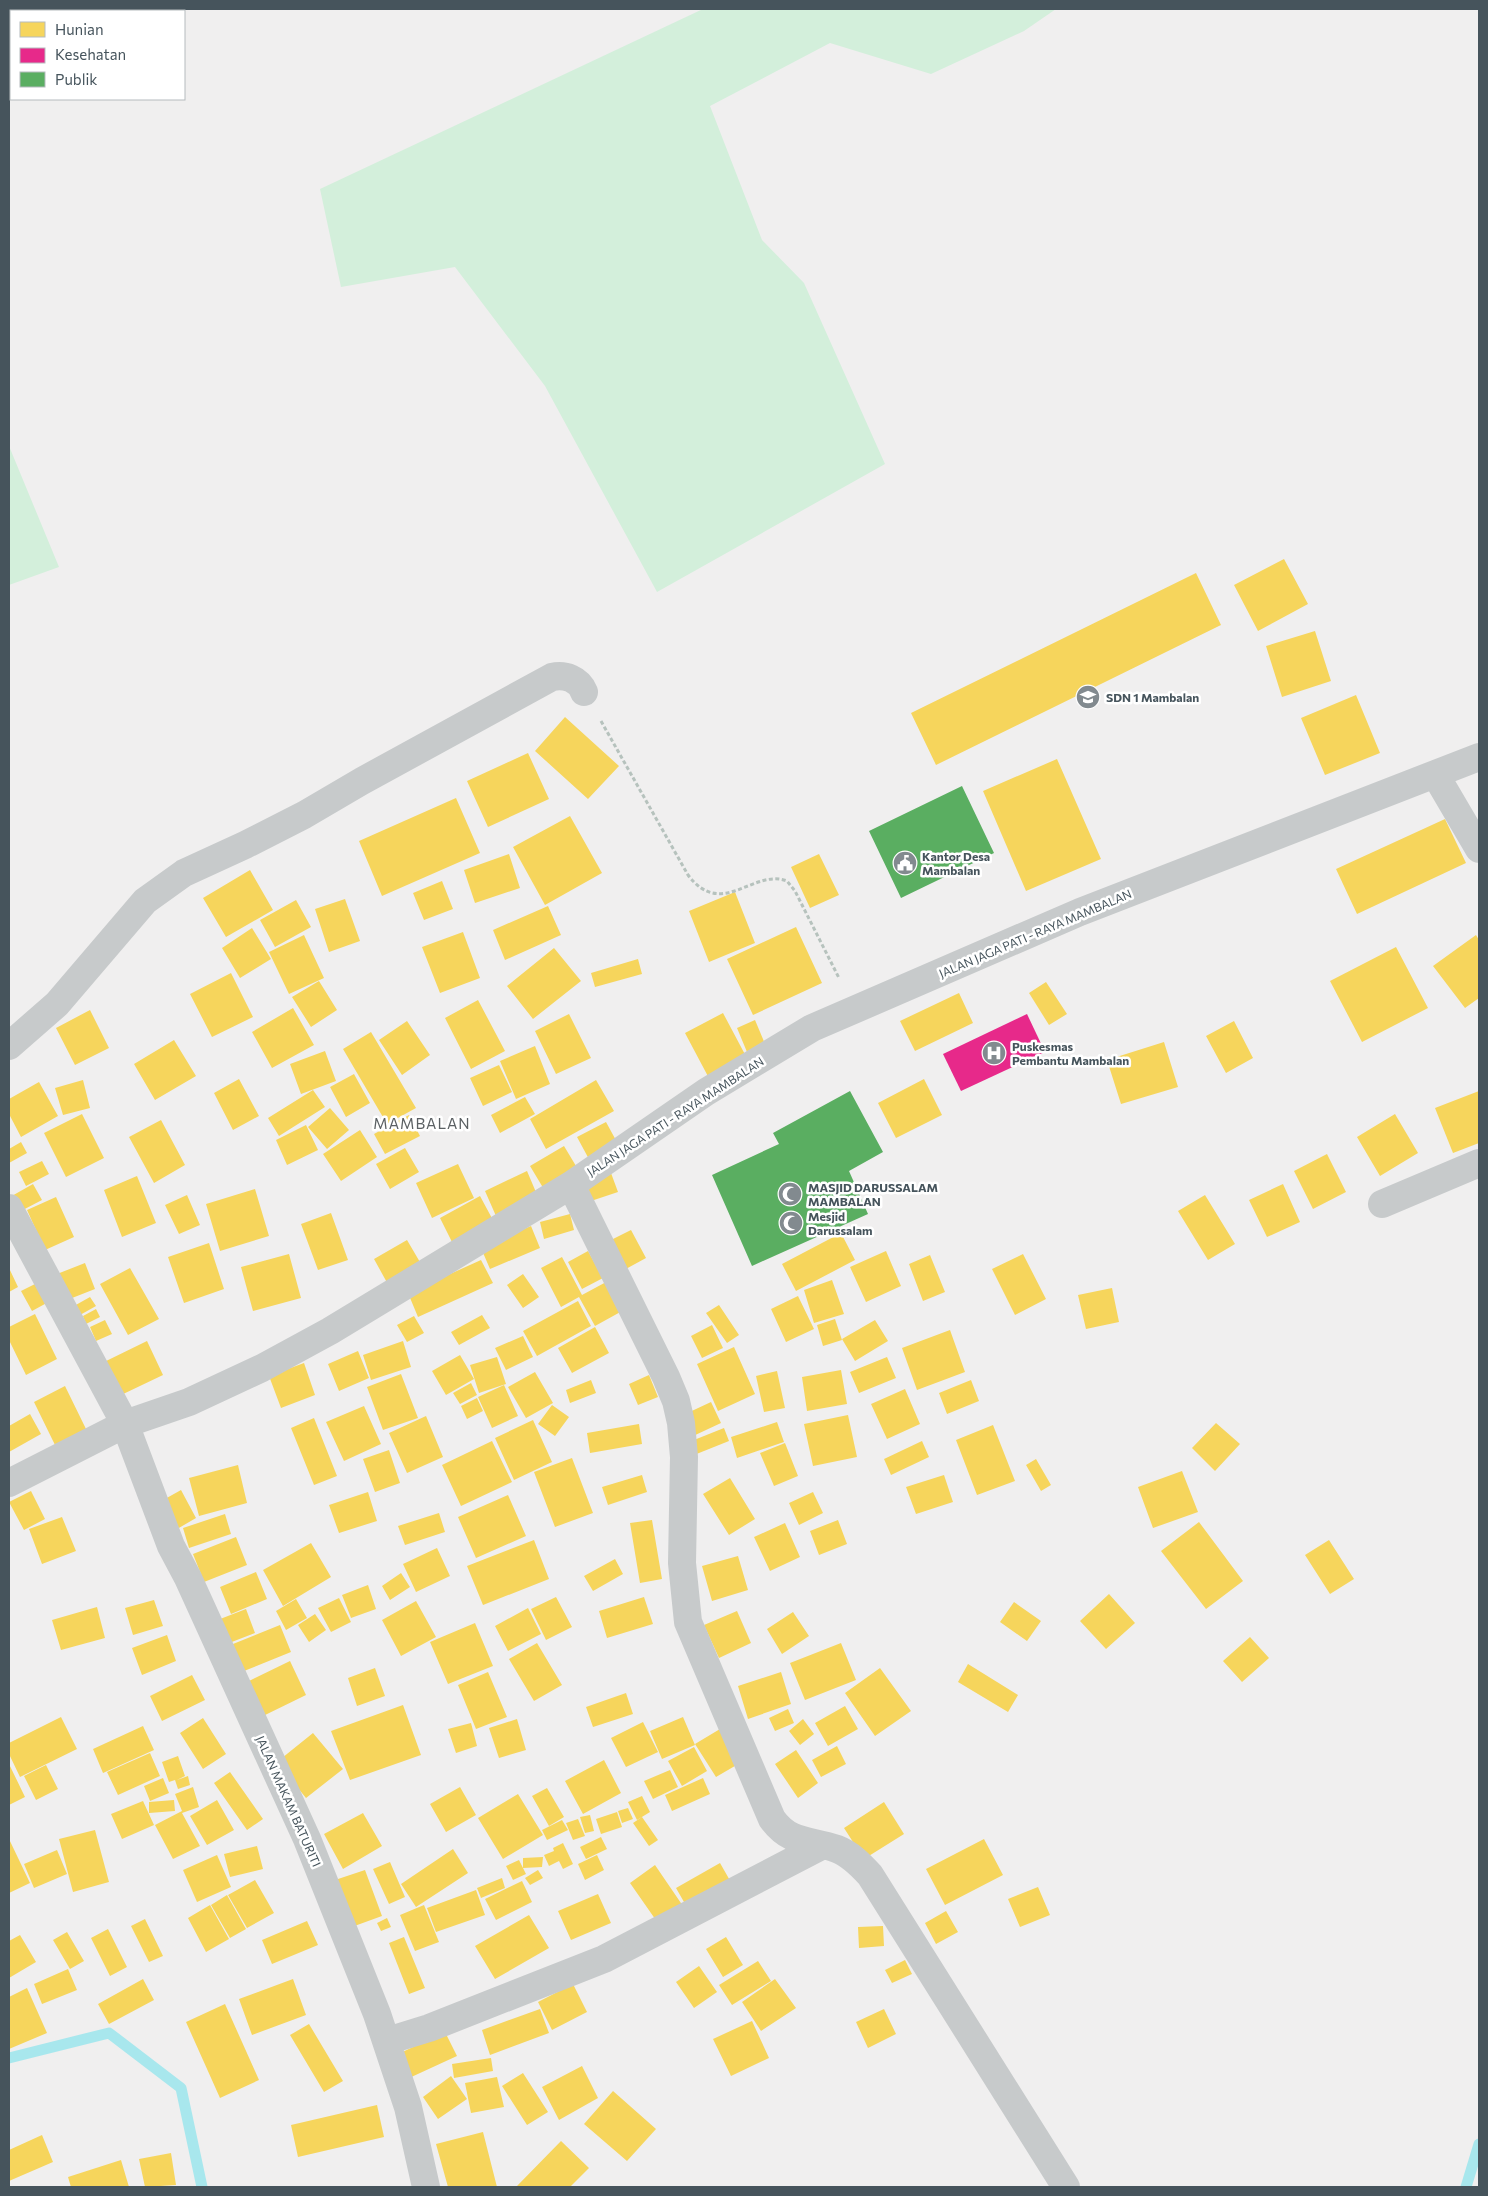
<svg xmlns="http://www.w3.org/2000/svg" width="1488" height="2196" font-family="Commissioner,sans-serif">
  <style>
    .green { fill: #d3efdb }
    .homes { fill: #f6d55c }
    .health { fill: #e7298a }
    .public { fill: #5aae61 }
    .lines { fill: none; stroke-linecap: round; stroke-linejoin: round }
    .stream { stroke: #a8e7ed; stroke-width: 11 }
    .path { stroke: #b6c2bd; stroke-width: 3; stroke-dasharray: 4 2.5; stroke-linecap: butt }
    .minor { stroke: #c7cacb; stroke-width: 28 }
    .labels { text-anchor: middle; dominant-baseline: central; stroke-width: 5; stroke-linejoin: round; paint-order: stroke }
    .poi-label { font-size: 12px; font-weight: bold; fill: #46545c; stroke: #fff; text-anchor: start }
    .street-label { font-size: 12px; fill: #46545c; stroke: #fff }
    .quarter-label { font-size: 15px; letter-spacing: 1px; fill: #5b6063; stroke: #fff }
  </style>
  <rect width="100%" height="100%" fill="#f0efef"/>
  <path class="green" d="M703 9H1056L1024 31 931 74 830 43 710 106 762 240 804 283 885 464 657 592 545 386 455 267 341 287 320 189Z
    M9 446 59 567 9 585Z"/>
  <path class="homes" d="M1284 559 1308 604 1258 631 1234 585Z
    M1196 573 1221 625 936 765 911 713Z
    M1315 631 1331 681 1282 697 1266 646Z
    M1356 695 1380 753 1325 775 1301 718Z
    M565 717 619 766 588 799 535 751Z
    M528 753 549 799 488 827 467 781Z
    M1057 759 1101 859 1026 891 983 791Z
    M456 798 480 853 382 896 359 841Z
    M570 816 602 873 545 905 513 847Z
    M1445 819 1466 863 1357 914 1336 869Z
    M509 854 520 888 475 903 464 870Z
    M819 854 839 895 810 908 791 867Z
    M250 870 273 910 226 937 203 898Z
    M442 881 453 909 424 920 413 893Z
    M735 892 755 943 709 962 689 911Z
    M345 899 360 941 329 952 315 909Z
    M296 900 311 927 275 947 260 920Z
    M548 906 561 935 505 960 493 930Z
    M796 927 822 983 753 1015 727 959Z
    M252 928 271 959 240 978 222 948Z
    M463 932 480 978 440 993 422 947Z
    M304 935 324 978 289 994 269 952Z
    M1476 935 1479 940V998L1465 1008 1433 966Z
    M1396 947 1428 1008 1362 1042 1330 981Z
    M554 948 581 981 533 1019 507 986Z
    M638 959 642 974 595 987 591 973Z
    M231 973 253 1017 212 1037 190 994Z
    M319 981 337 1010 311 1027 292 997Z
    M1046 982 1067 1014 1049 1025 1029 993Z
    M959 993 973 1023 915 1051 900 1021Z
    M478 1000 505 1051 471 1069 445 1018Z
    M293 1008 314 1045 272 1068 252 1032Z
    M90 1010 109 1048 75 1065 56 1028Z
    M723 1013 749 1062 711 1082 685 1033Z
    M569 1014 591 1058 556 1074 535 1031Z
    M755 1020 765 1044 747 1052 737 1028Z
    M407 1021 430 1055 402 1075 379 1040Z
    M1234 1021 1253 1058 1226 1073 1206 1036Z
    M371 1032 416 1108 387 1124 343 1049Z
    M174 1040 196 1076 155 1100 134 1064Z
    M1164 1042 1178 1087 1121 1104 1107 1060Z
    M535 1046 550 1084 516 1099 500 1061Z
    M325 1051 336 1081 301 1094 290 1064Z
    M499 1065 512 1092 483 1106 470 1078Z
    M354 1074 370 1103 346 1117 330 1087Z
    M239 1079 259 1116 233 1130 214 1093Z
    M924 1079 942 1115 896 1138 878 1103Z
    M83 1080 90 1108 63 1115 55 1088Z
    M596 1080 614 1111 546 1149 530 1119Z
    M39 1082 58 1116 21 1137 9 1114V1099Z
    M313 1090 325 1107 279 1136 268 1118Z
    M1479 1091V1143L1453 1153 1435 1108Z
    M525 1097 535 1114 500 1133 491 1115Z
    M330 1108 349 1130 327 1149 308 1127Z
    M82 1114 104 1158 66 1177 44 1133Z
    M1395 1114 1418 1153 1380 1176 1357 1137Z
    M409 1115 420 1136 385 1154 374 1134Z
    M161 1120 185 1165 154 1183 129 1137Z
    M606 1122 618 1144 590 1161 577 1137Z
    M306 1125 318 1150 287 1165 276 1140Z
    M360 1130 377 1157 341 1181 323 1154Z
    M21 1142 27 1153 9 1163V1149Z
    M564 1146 579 1171 545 1191 530 1166Z
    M405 1148 419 1172 390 1189 376 1164Z
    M1327 1154 1346 1192 1313 1209 1294 1171Z
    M42 1161 49 1174 26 1186 19 1172Z
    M458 1164 474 1198 432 1218 416 1183Z
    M527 1171 538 1197 496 1216 485 1191Z
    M611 1173 618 1192 588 1202 581 1183Z
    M137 1176 156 1223 122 1237 104 1190Z
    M33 1184 42 1200 19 1212 10 1197Z
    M1283 1184 1300 1222 1267 1237 1249 1200Z
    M255 1189 269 1236 220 1251 206 1204Z
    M187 1195 200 1225 179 1234 165 1205Z
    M1205 1195 1235 1244 1208 1260 1178 1211Z
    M480 1196 494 1222 453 1244 440 1218Z
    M56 1197 74 1237 45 1250 27 1210Z
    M331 1213 348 1260 318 1270 301 1224Z
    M570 1214 574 1230 544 1239 540 1222Z
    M531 1226 540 1248 490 1269 481 1248Z
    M631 1230 646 1258 624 1270 609 1241Z
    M841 1233 855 1260 796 1291 782 1264Z
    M407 1240 424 1269 390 1288 374 1259Z
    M209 1243 224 1289 184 1303 168 1257Z
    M588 1251 603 1278 582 1289 568 1262Z
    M886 1251 901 1286 866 1302 850 1267Z
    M289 1254 301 1298 253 1311 241 1267Z
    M1023 1254 1046 1299 1015 1315 992 1269Z
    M930 1255 945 1292 923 1301 909 1264Z
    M562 1257 582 1295 608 1281 624 1310 595 1326 579 1297 561 1307 541 1268Z
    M481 1260 493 1283 418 1317 408 1293Z
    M85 1263 95 1289 67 1300 57 1274Z
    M9 1268 18 1287 9 1292Z
    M130 1268 159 1319 128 1335 100 1284Z
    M523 1274 539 1297 523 1308 507 1285Z
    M43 1280 54 1299 32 1311 21 1291Z
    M832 1280 844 1314 814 1323 804 1290Z
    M1112 1288 1119 1322 1086 1329 1078 1295Z
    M798 1296 814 1329 786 1342 771 1309Z
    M90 1297 96 1306 80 1315 74 1306Z
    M578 1301 591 1326 537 1356 523 1331Z
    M719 1305 739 1335 727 1343 706 1313Z
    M96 1309 100 1317 86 1324 83 1316Z
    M35 1314 57 1359 26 1375 9 1340V1327Z
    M482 1315 490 1328 459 1345 451 1332Z
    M414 1316 424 1333 407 1342 397 1325Z
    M835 1319 842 1340 823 1346 817 1325Z
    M105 1320 112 1334 96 1341 90 1327Z
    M875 1320 888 1341 855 1361 842 1339Z
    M712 1325 723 1348 702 1358 691 1336Z
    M595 1327 609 1353 572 1373 558 1348Z
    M950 1330 965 1372 917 1390 902 1348Z
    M523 1336 533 1357 506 1370 495 1348Z
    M147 1341 163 1375 119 1396 102 1363Z
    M403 1341 411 1367 371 1380 363 1355Z
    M734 1347 755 1394 718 1411 697 1364Z
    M358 1351 369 1378 339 1391 328 1364Z
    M460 1355 474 1379 446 1395 432 1371Z
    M497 1357 506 1384 479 1393 470 1365Z
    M887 1357 896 1378 859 1393 850 1372Z
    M304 1363 315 1395 281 1408 269 1376Z
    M841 1370 847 1404 807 1411 802 1377Z
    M777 1371 785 1408 764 1412 756 1376Z
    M535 1372 553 1403 526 1418 508 1387Z
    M401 1374 418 1418 383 1430 367 1387Z
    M649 1375 658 1397 638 1405 629 1384Z
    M591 1380 596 1393 570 1403 566 1390Z
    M971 1380 979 1401 947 1414 939 1393Z
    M471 1383 477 1395 460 1404 453 1393Z
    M504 1385 518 1416 492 1428 478 1397Z
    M65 1386 86 1429 55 1445 34 1402Z
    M905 1389 920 1424 887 1439 871 1404Z
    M477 1398 483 1411 467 1419 461 1406Z
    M711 1402 721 1423 691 1437 681 1416Z
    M552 1405 569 1417 555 1436 538 1424Z
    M364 1406 381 1444 344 1461 326 1422Z
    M30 1414 41 1434 9 1452V1426Z
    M848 1415 857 1457 813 1466 804 1424Z
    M426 1416 443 1457 407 1473 389 1433Z
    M314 1418 337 1476 314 1485 291 1428Z
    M533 1420 552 1462 514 1480 495 1438Z
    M777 1422 784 1442 737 1458 731 1437Z
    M1216 1423 1240 1444 1215 1471 1192 1448Z
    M639 1424 642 1444 590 1453 587 1433Z
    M993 1425 1015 1481 977 1495 956 1440Z
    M724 1428 729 1441 689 1457 684 1444Z
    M492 1441 512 1482 461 1506 442 1465Z
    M922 1441 929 1457 891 1475 884 1459Z
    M785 1443 798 1476 774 1486 760 1453Z
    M389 1450 400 1483 375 1492 363 1459Z
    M572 1458 593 1513 555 1527 534 1472Z
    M1036 1459 1051 1485 1041 1491 1026 1465Z
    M238 1465 247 1503 199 1516 189 1478Z
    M1182 1471 1198 1512 1153 1528 1138 1487Z
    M642 1475 647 1492 608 1505 602 1487Z
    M944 1475 953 1502 916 1514 906 1487Z
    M730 1478 755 1519 729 1535 703 1494Z
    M181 1490 196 1518 172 1532 156 1504Z
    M31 1491 45 1519 24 1530 9 1502Z
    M368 1492 377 1521 339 1533 329 1505Z
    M813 1492 823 1513 799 1525 789 1503Z
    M508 1495 526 1536 476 1558 458 1517Z
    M439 1513 445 1532 405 1545 398 1526Z
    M225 1514 231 1534 189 1548 183 1528Z
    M62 1517 76 1551 42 1564 29 1529Z
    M652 1520 662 1579 640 1583 630 1523Z
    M838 1520 847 1544 819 1555 810 1531Z
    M1199 1522 1243 1581 1206 1609 1161 1551Z
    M785 1523 800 1557 770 1571 754 1537Z
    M236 1537 247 1565 204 1582 193 1554Z
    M534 1540 549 1579 483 1605 467 1566Z
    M1329 1540 1354 1579 1330 1594 1305 1555Z
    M311 1543 331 1577 283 1606 263 1570Z
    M437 1548 450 1576 416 1592 403 1564Z
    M738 1556 748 1590 712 1601 702 1566Z
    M615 1559 623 1574 593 1591 584 1576Z
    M256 1572 267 1599 231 1614 220 1587Z
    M401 1573 410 1587 390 1600 382 1586Z
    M368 1585 376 1609 351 1618 342 1595Z
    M1109 1594 1135 1623 1106 1649 1080 1621Z
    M556 1597 572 1627 546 1640 531 1609Z
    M644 1597 653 1624 607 1638 599 1611Z
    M339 1598 351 1622 331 1632 318 1608Z
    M296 1599 307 1618 286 1630 276 1611Z
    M154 1600 163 1626 133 1635 125 1608Z
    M416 1601 436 1637 401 1656 382 1620Z
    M1014 1602 1041 1621 1027 1641 1000 1622Z
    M97 1607 105 1638 61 1650 52 1620Z
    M528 1608 541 1634 508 1651 495 1626Z
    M246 1609 255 1633 224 1645 215 1621Z
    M737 1611 751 1643 719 1658 704 1625Z
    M793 1612 809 1636 782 1654 767 1629Z
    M315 1614 326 1630 309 1642 298 1625Z
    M475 1623 493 1666 448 1684 430 1642Z
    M280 1625 291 1652 239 1673 228 1646Z
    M167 1635 176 1661 142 1675 132 1648Z
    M1250 1637 1269 1658 1242 1682 1223 1661Z
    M537 1643 562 1685 534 1701 509 1659Z
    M841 1643 856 1680 805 1700 790 1663Z
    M290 1661 306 1695 261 1717 245 1683Z
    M968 1664 1018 1695 1008 1712 958 1682Z
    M375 1668 385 1696 357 1706 348 1678Z
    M880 1668 911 1711 875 1736 845 1693Z
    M488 1672 507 1717 476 1729 458 1685Z
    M781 1672 791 1704 748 1719 738 1686Z
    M192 1675 205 1700 162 1721 150 1696Z
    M626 1693 633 1714 593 1727 586 1707Z
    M403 1705 421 1755 350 1780 331 1731Z
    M845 1706 858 1729 828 1746 815 1723Z
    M788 1709 794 1723 775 1731 769 1718Z
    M61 1717 77 1749 20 1777 9 1754V1743Z
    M683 1717 695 1745 662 1759 650 1731Z
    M203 1718 226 1754 203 1769 180 1733Z
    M517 1719 526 1750 499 1758 489 1728Z
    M803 1719 814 1734 800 1745 789 1731Z
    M643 1722 658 1752 626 1767 611 1738Z
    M471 1723 477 1746 456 1753 448 1729Z
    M143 1726 154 1750 103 1773 93 1749Z
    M720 1729 740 1763 716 1777 695 1744Z
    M313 1733 343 1769 306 1798 277 1762Z
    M837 1746 846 1764 821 1777 812 1760Z
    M694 1747 707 1771 682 1786 668 1761Z
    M796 1750 818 1783 798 1798 775 1764Z
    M150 1753 160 1776 118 1795 107 1772Z
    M178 1756 185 1776 177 1780 188 1776 190 1785 178 1789 175 1780 169 1782 162 1762Z
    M604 1760 621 1793 583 1814 565 1781Z
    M9 1764 25 1797 9 1805Z
    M46 1765 58 1789 36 1800 24 1776Z
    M670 1770 678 1787 653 1799 644 1781Z
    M230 1772 263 1819 247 1830 214 1783Z
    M163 1778 169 1793 150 1801 144 1786Z
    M703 1778 710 1794 672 1811 665 1795Z
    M193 1787 199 1807 182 1813 200 1846 173 1859 155 1825 182 1811 175 1794Z
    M460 1787 476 1815 446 1832 430 1804Z
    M547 1788 564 1817 549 1826 532 1796Z
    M518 1794 543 1835 503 1859 478 1818Z
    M642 1796 650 1812 637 1820 628 1802Z
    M174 1800 175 1811 149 1813V1802Z
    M217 1800 234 1830 207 1845 190 1816Z
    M143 1801 154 1825 122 1839 111 1814Z
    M884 1802 904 1834 864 1859 844 1828Z
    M628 1808 633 1819 622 1823 618 1811Z
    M617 1812 622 1827 601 1834 596 1819Z
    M363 1813 382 1846 343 1869 324 1834Z
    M590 1815 594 1831 585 1833 580 1817Z
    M642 1817 658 1840 649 1846 633 1823Z
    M578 1819 585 1836 573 1840 566 1823Z
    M562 1820 568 1830 547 1840 542 1830Z
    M95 1830 109 1882 73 1892 59 1839Z
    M601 1837 607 1849 586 1859 580 1847Z
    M9 1839 30 1883 9 1893Z
    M984 1839 1003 1875 945 1905 926 1869Z
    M563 1843 573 1864 563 1869 559 1861 549 1866 544 1855 554 1851 553 1848Z
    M257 1846 263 1869 230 1877 224 1854Z
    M453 1849 468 1873 416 1907 401 1884Z
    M57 1850 67 1874 34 1888 24 1864Z
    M217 1855 231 1887 197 1902 183 1870Z
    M597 1855 604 1870 585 1880 578 1864Z
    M543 1857 542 1867 523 1868V1858Z
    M519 1860 526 1874 513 1880 506 1866Z
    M390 1862 405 1897 389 1904 373 1869Z
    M720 1863 732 1884 688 1909 676 1888Z
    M655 1865 685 1909 660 1926 630 1883Z
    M365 1870 382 1916 349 1928 332 1881Z
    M538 1870 543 1878 530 1885 525 1878Z
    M502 1878 505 1888 481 1898 477 1888Z
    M255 1880 274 1913 247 1928 228 1895Z
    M522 1881 532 1902 496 1920 485 1899Z
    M1038 1887 1050 1915 1020 1927 1008 1899Z
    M476 1890 485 1915 436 1932 427 1908Z
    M598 1894 611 1923 571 1940 558 1911Z
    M227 1895 246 1929 230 1938 211 1905Z
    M210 1905 229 1939 206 1952 188 1918Z
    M424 1905 439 1942 415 1951 400 1915Z
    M946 1911 958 1932 936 1944 925 1923Z
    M529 1915 549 1948 495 1979 475 1946Z
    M387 1918 391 1927 381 1931 377 1923Z
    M145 1919 163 1956 149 1962 131 1926Z
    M307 1921 318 1945 272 1964 262 1940Z
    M883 1926 884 1946 859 1948 858 1927Z
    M108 1929 127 1967 110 1976 91 1938Z
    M67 1932 84 1961 70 1969 53 1940Z
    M20 1935 36 1962 9 1978V1941Z
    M404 1937 425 1988 409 1994 389 1943Z
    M726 1937 743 1965 723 1977 706 1949Z
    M905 1960 912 1974 892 1983 885 1970Z
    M758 1961 771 1981 732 2005 719 1985Z
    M699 1966 717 1992 694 2008 676 1982Z
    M68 1969 77 1990 42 2004 34 1984Z
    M143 1979 154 2000 109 2024 98 2004Z
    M293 1979 306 2015 252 2035 239 1999Z
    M775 1979 796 2008 761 2031 742 2002Z
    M573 1984 587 2012 552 2030 538 2002Z
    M27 1988 47 2033 9 2049V1997Z
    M225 2004 259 2080 220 2098 186 2022Z
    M540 2009 549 2033 490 2055 482 2030Z
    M884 2009 896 2034 868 2048 856 2022Z
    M752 2021 769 2058 731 2076 713 2039Z
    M309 2024 343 2081 324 2092 290 2035Z
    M445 2032 457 2056 407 2079 396 2055Z
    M491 2058 493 2071 454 2078 452 2064Z
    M582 2066 598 2098 559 2120 542 2087Z
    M523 2073 548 2112 527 2125 502 2086Z
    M451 2076 467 2099 438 2119 423 2097Z
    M497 2077 504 2107 471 2113 465 2083Z
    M613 2091 656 2129 627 2161 584 2124Z
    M377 2105 384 2137 298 2157 291 2125Z
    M483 2132 497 2187H448L436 2144Z
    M42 2135 53 2162 9 2181V2150Z
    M561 2141 589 2168 570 2187 517 2186Z
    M171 2153 176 2185 145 2187 139 2159Z
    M121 2160 129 2187H71L68 2177Z"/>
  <path class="health" d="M1027 1014 1045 1052 961 1091 943 1054Z"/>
  <path class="public" d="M962 786 994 853 901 898 869 831Z
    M850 1091 883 1152 849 1171 868 1214 752 1266 712 1175 779 1144 773 1133Z"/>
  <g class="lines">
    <path class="stream" d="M9 2058 109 2033 181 2088 202 2187
      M1466 2187 1479 2144"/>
    <path class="path" d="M601 721 688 875C722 920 753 868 787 881L795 891 839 978"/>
    <path class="minor" d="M1435 774 1479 849
      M9 1046 57 1004 145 901 184 873 245 845 304 815 362 781 552 677C565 674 579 679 584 692
      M571 1185 666 1377 676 1401 681 1423 684 1457 682 1563 688 1622 772 1819C791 1845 810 1839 837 1849 850 1854 860 1864 870 1875L1066 2187
      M1382 1204 1479 1163
      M9 1208 125 1424 171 1546 188 1578 307 1839 377 2014 408 2107 426 2187
      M9 1483 125 1424 189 1402 262 1368 330 1331 571 1185 706 1092 812 1028 1080 912 1479 757
      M387 2041 429 2028 604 1959 823 1845"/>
  </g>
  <defs>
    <g id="school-disc" transform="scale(1.25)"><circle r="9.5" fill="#828a8f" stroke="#fff"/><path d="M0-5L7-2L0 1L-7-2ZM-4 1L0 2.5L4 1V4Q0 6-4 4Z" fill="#fff"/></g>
    <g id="civic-disc" transform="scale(1.25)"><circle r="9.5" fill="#828a8f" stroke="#fff"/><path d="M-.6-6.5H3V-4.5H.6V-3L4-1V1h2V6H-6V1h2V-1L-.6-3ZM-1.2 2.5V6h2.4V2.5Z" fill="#fff"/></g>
    <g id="hospital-disc" transform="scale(1.25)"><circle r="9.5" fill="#828a8f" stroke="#fff"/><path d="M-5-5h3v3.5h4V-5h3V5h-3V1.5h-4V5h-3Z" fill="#fff"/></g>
    <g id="mosque-disc" transform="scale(1.25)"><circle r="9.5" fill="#828a8f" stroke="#fff"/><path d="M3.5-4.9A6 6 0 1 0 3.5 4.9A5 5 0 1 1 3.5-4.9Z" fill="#fff"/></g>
  </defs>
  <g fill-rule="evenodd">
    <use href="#school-disc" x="1088" y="697"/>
    <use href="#civic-disc" x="905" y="863"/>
    <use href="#hospital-disc" x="994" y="1053"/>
    <use href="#mosque-disc" x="790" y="1194"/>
    <use href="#mosque-disc" x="791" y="1223"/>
  </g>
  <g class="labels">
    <g class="poi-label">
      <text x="1106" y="697">SDN 1 Mambalan</text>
      <text x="922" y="856">Kantor Desa<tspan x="922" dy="14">Mambalan</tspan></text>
      <text x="1012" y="1046">Puskesmas<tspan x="1012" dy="14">Pembantu Mambalan</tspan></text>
      <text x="808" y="1187">MASJID DARUSSALAM<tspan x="808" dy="14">MAMBALAN</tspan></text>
      <text x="808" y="1216">Mesjid<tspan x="808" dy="14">Darussalam</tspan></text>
    </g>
    <g class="street-label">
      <text transform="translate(1035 933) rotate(-23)">JALAN JAGA PATI - RAYA MAMBALAN</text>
      <text transform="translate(675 1116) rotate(-33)">JALAN JAGA PATI - RAYA MAMBALAN</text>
      <text transform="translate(289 1801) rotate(66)">JALAN MAKAM BATURITI</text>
    </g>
    <g class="quarter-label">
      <text x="422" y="1123">MAMBALAN</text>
    </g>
  </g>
  <rect width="1488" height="2196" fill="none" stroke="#46545c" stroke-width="20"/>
  <rect x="10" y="10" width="175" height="90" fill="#ffffff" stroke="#b5bbbe"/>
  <rect x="20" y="22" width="25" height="15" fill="#f6d55c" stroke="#b5bbbe"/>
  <text x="55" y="35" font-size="15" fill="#46545c">Hunian</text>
  <rect x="20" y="48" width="25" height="15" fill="#e7298a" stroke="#b5bbbe"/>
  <text x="55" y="60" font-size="15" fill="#46545c">Kesehatan</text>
  <rect x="20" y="72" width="25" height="15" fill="#5aae61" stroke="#b5bbbe"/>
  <text x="55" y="85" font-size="15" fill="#46545c">Publik</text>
</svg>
